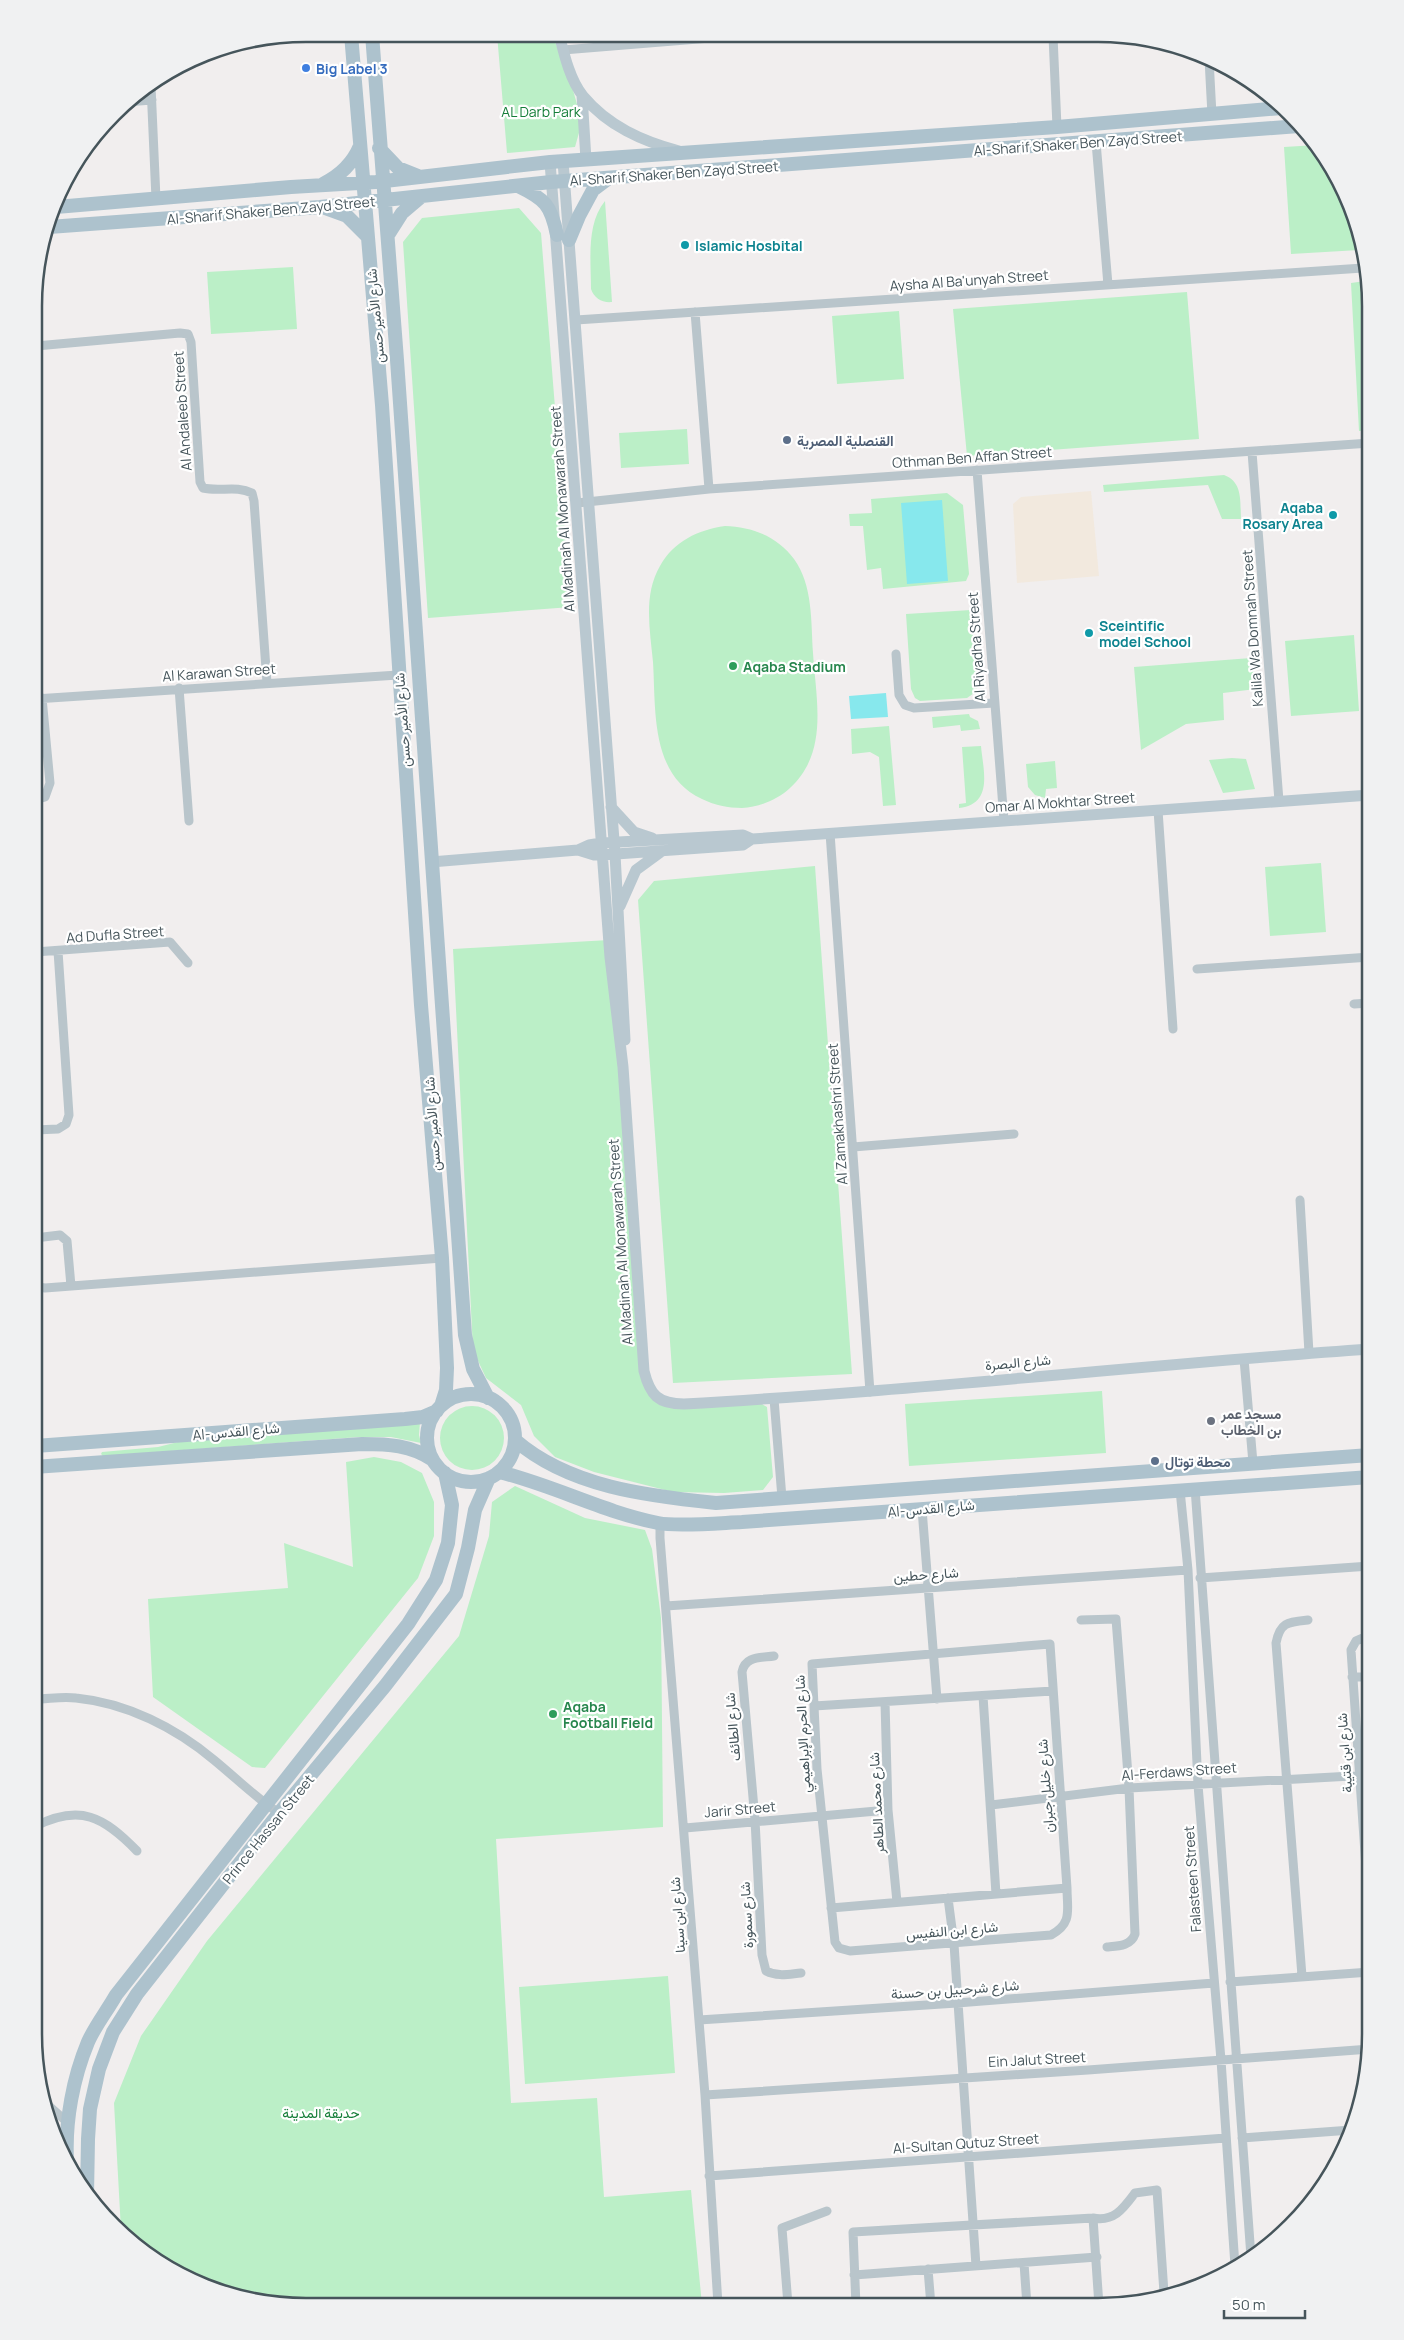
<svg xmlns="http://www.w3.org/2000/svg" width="1404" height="2340" font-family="Manrope,Vazirmatn,sans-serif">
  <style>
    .green { fill: #bbefc7 }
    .sand { fill: #f2e9de }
    .water { fill: #87e8ed }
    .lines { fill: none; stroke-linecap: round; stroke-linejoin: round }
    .street { stroke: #b9c5cb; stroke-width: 9 }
    .secondary { stroke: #b9c8d0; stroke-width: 11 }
    .primary { stroke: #adc2cd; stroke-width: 14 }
    .shop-dot { fill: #3f7fe0; stroke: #fff; stroke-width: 2 }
    .culture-dot { fill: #0f9aa8; stroke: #fff; stroke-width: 2 }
    .service-dot { fill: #5c6f8a; stroke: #fff; stroke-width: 2 }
    .leisure-dot { fill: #2e9e5b; stroke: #fff; stroke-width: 2 }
    .worship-dot { fill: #6b7280; stroke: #fff; stroke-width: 2 }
    .labels { text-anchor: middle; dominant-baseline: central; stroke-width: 4.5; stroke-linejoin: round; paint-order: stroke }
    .shop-label { font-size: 14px; font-weight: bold; fill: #366cbe; stroke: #fff; text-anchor: start }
    .park-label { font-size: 14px; fill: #157e39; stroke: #fff }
    .street-label { font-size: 14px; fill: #46555b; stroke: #fff }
    .culture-label { font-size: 14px; font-weight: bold; fill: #0d838f; stroke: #fff; text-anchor: start }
    .service-label { font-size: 14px; font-weight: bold; fill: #4e5e75; stroke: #fff; text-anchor: start }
    .leisure-label { font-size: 14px; font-weight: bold; fill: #27864d; stroke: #fff; text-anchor: start }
    .worship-label { font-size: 14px; font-weight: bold; fill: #5b616d; stroke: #fff; text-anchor: start }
    .rim { fill: none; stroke: #46555b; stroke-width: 2.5 }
  </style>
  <rect width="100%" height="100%" fill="#f1eeee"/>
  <path class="green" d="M497 34H552L571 83 582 122 575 147 507 153Z
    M1317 145 1350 202 1359 250 1291 254 1284 147Z
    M605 201 612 302C602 303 594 298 591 289 591 261 586 224 605 201Z
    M519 208 541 233 571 607 428 618 403 242 422 218Z
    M293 267 297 329 211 334 207 272Z
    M1365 281 1370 306V430L1359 431 1351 283Z
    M1187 292 1199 439 967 456 953 309Z
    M899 311 904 379 837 384 832 316Z
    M687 429 689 464 621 468 619 433Z
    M1224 475C1243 482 1240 501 1241 519H1222L1208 485 1104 492 1103 485Z
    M947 493 963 505 969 574 966 581 883 589 881 568 867 570 863 526H850L849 514 872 513 871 499Z
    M725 526C752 527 777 536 794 559 813 585 811 622 813 653 816 700 829 752 790 788 777 800 759 807 742 808 728 808 714 805 702 799 650 775 656 710 653 662 650 630 643 595 660 566 674 541 698 530 725 526Z
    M971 610 977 691 967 698 920 701 915 698 911 689 906 614Z
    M1354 635 1359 711 1291 716 1285 641Z
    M1251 658 1256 689 1223 693 1224 720 1186 724 1141 750 1134 667Z
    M969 714 970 717 978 721 980 729 961 731 960 725 933 728 932 717Z
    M889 726 896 805 883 806 879 757 870 752 852 754 851 729Z
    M981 746C983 770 994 804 959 808V804L966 803 962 747Z
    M1232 758 1246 759 1255 789 1223 793 1209 760Z
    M1055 761 1057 788 1046 789 1045 798 1035 795 1028 787 1026 764Z
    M1321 863 1326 932 1270 936 1265 867Z
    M815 866 852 1374 673 1383 638 900 654 881Z
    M609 940 645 1388 668 1407 758 1402 767 1407 773 1477 763 1490 724 1493 673 1492 594 1472 555 1457 534 1436 521 1405 486 1378 473 1350 453 949Z
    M1102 1391 1106 1453 909 1466 905 1404Z
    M440 1438a32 32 0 1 1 64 0a32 32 0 1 1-64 0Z
    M420 1422 419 1435 421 1443 391 1437H359L103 1456 101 1454 102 1452 158 1447 178 1442Z
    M374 1457 401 1462 422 1473 434 1502V1536L418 1578 265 1768 252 1767 153 1697 148 1599 288 1588 284 1543 353 1567 346 1462Z
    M515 1486 585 1518 645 1530 652 1549 661 1618 663 1827 496 1839 511 2103 597 2098 604 2197 691 2190 702 2305 271 2304 202 2286 141 2250 121 2230 114 2103 141 2036 207 1941 459 1636 489 1536 492 1502Z
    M668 1976 675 2073 525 2084 519 1987Z"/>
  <path class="sand" d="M1091 491 1099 576 1017 583 1013 504 1021 497Z"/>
  <path class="water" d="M942 500 948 581 907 584 901 503Z
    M886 693 888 717 851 719 849 696Z"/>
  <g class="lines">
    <path class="street" d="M1053 36 1057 127
      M563 50 747 35
      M1209 59 1212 115
      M151 86 156 199
      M126 102 152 100
      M1096 142 1108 285
      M695 312 709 489
      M576 320 1363 268
      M36 346 180 333 188 334 191 342 200 482 203 488C220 492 236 485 252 493L254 501 267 683
      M1252 452 1279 801
      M977 470 1004 821
      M577 503 709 489 1370 443
      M896 654 899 695 905 705 914 708 994 703
      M179 688 189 821
      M35 699 398 675
      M35 800 45 797 50 783 42 698
      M1158 810 1173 1029
      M830 833 870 1392
      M35 952 170 942 188 963
      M1197 969 1370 957
      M1354 1004 1370 1003
      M35 1130 58 1129 66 1124 69 1115 58 951
      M853 1147 1014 1134
      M1300 1200 1309 1353
      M35 1238 60 1235 67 1241 71 1286
      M35 1283 38 1287 45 1288 442 1258
      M1244 1359 1253 1463
      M774 1399 782 1498
      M1195 1488 1251 2257
      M1180 1490 1188 1570 1198 1785 1221 2060 1235 2266
      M922 1509 937 1699
      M660 1524V1538L705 2095 718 2305
      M1200 1578 1370 1566
      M666 1606 1188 1570
      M1081 1620 1116 1619 1129 1788 1135 1934C1131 1946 1118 1946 1107 1947
      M1050 1644 1067 1888C1067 1910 1073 1923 1051 1935L850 1951 839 1948 835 1942 817 1769 812 1664Z
      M774 1656C760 1658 745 1656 742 1672L755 1820 762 1955 766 1971C778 1977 789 1974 801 1973
      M1352 1677H1370
      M983 1696 996 1894
      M34 1699C48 1699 63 1696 76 1698 127 1703 176 1728 214 1760 236 1778 256 1798 279 1813
      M885 1702 888 1810 897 1902
      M814 1706 1053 1691
      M991 1805 1129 1788 1370 1775
      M34 1827C80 1803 104 1817 137 1851
      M685 1828 888 1810
      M1370 1878 1366 1868 1351 1650 1356 1641 1370 1635
      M948 1898 954 1944 976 2266
      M831 1908 1067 1888
      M1302 1976 1276 1643C1280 1622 1288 1622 1308 1620
      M1230 1982 1370 1972
      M699 2020 957 2003 1214 1983
      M705 2095 1088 2070 1370 2049
      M48 2105 68 2123
      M1242 2138 1351 2130
      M709 2176 1226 2138
      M1318 2187 1319 2191
      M1093 2218 1099 2306
      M1024 2263 1027 2306
      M928 2269 931 2306
      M854 2275 1097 2257
      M788 2305 782 2228 827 2211
      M856 2306 853 2232 1093 2218C1114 2222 1123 2209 1135 2193L1157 2190 1164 2293"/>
    <path class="secondary" d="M559 34C564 54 570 80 583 96 608 126 642 141 679 151
      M582 95 586 160
      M563 161 615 854 625 1040
      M550 162 610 957 623 1067 644 1371C650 1395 658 1404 684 1404 913 1391 1141 1365 1370 1349
      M611 807 634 832 652 838
      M578 850 594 855H602L743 845 752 839
      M431 862 578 850 589 845 601 843 743 835 752 839 1370 795
      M620 906 636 870 662 851"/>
    <path class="primary" d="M351 34 382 405 421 1005 442 1258 447 1368 446 1390 441 1406
      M372 34 397 360 465 1335 473 1369 488 1398
      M379 148 398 168 418 176
      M323 184C339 176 353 163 360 146
      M518 186C545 199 551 205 557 235
      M56 207 291 187 376 182 550 162 1057 127 1282 108
      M325 208 347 216 368 237
      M49 227 320 207 551 182 1299 126
      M388 235 402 213 422 196
      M569 240 579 216 593 190 609 178
      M427 1438a44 44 0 1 1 88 0a44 44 0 1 1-88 0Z
      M515 1440C569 1487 648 1496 716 1503L1370 1455
      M35 1446 405 1419 423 1417 437 1411
      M34 1467 362 1444C388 1444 411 1445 433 1460
      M499 1472C553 1485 603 1512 658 1523 678 1527 720 1523 742 1522L1370 1477
      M67 2160C65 2121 73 2078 88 2042 95 2026 107 2011 116 1995L408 1624 436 1580 448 1543 452 1505 445 1473
      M87 2195 88 2139 90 2109 99 2069 113 2032 137 1994 279 1813 385 1686 456 1594 468 1548 475 1510 489 1478"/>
  </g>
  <circle class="shop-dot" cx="306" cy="68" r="5"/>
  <g class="culture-dot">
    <circle cx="685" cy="245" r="5"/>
    <circle cx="1333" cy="515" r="5"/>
    <circle cx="1089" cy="633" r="5"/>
  </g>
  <g class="service-dot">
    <circle cx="787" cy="440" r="5"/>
    <circle cx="1155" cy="1461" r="5"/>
  </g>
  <g class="leisure-dot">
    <circle cx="733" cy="666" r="5"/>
    <circle cx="553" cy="1714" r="5"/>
  </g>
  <circle class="worship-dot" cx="1211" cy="1421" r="5"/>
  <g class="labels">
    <g class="shop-label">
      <text x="316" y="68">Big Label 3</text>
    </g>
    <g class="park-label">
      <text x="541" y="111">AL Darb Park</text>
      <text x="321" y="2112">حديقة المدينة</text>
    </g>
    <g class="street-label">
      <text transform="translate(1078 143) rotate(-4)">Al-Sharif Shaker Ben Zayd Street</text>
      <text transform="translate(674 173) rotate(-4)">Al-Sharif Shaker Ben Zayd Street</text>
      <text transform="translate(271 210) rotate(-5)">Al-Sharif Shaker Ben Zayd Street</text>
      <text transform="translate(969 280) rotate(-4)">Aysha Al Ba'unyah Street</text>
      <text transform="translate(375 316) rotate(-95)">شارع الأمير حسن</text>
      <text transform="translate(182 411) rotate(-94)">Al Andaleeb Street</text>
      <text transform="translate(972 457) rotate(-4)">Othman Ben Affan Street</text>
      <text transform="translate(562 509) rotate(-94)">Al Madinah Al Monawarah Street</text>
      <text transform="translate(1252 628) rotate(-94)">Kalila Wa Domnah Street</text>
      <text transform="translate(976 647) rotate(-94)">Al Riyadha Street</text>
      <text transform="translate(219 672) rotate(-4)">Al Karawan Street</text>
      <text transform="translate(402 720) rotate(-94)">شارع الأمير حسن</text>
      <text transform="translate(1060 802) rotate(-4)">Omar Al Mokhtar Street</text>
      <text transform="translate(115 934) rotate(-4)">Ad Dufla Street</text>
      <text transform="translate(837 1114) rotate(-94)">Al Zamakhashri Street</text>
      <text transform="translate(432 1124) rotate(-94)">شارع الأمير حسن</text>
      <text transform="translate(620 1242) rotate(-94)">Al Madinah Al Monawarah Street</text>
      <text transform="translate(1018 1362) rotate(-5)">شارع البصرة</text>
      <text transform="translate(236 1431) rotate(-5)">Al-شارع القدس</text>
      <text transform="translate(931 1508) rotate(-5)">Al-شارع القدس</text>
      <text transform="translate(926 1574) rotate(-4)">شارع حطين</text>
      <text transform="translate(732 1727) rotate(-95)">شارع الطائف</text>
      <text transform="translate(802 1734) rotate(-93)">شارع الحرم الإبراهيمي</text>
      <text transform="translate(1344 1753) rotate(-94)">شارع ابن قتيبة</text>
      <text transform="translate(1179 1771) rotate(-4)">Al-Ferdaws Street</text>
      <text transform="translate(1045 1786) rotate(-94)">شارع خليل جبران</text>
      <text transform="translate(876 1803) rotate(-93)">شارع محمد الطاهر</text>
      <text transform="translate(740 1809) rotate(-5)">Jarir Street</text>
      <text transform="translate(268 1829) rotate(-51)">Prince Hassan Street</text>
      <text transform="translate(1192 1879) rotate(-94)">Falasteen Street</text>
      <text transform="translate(677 1915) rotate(-94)">شارع ابن سينا</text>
      <text transform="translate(746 1915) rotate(-93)">شارع سمورة</text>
      <text transform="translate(952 1930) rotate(-5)">شارع ابن النفيس</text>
      <text transform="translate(955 1989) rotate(-4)">شارع شرحبيل بن حسنة</text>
      <text transform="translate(1037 2059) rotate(-3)">Ein Jalut Street</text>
      <text transform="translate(966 2143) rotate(-4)">Al-Sultan Qutuz Street</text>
    </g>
    <g class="culture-label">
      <text x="695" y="245">Islamic Hosbital</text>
      <text x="1323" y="507" text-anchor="end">Aqaba<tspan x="1323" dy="16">Rosary Area</tspan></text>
      <text x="1099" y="625">Sceintific<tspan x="1099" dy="16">model School</tspan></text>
    </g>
    <g class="service-label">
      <text x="797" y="440">القنصلية المصرية</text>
      <text x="1165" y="1461">محطة توتال</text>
    </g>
    <g class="leisure-label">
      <text x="743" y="666">Aqaba Stadium</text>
      <text x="563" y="1706">Aqaba<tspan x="563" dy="16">Football Field</tspan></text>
    </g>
    <g class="worship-label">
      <text x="1221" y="1413">مسجد عمر<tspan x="1221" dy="16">بن الخطاب</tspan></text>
    </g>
  </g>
  <path d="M0 0H1404V2340H0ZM306 42H1098A264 264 0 0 1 1362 306V2034A264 264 0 0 1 1098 2298H306A264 264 0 0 1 42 2034V306A264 264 0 0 1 306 42Z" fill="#f0f1f2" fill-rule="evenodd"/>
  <path class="rim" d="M306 42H1098A264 264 0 0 1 1362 306V2034A264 264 0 0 1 1098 2298H306A264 264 0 0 1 42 2034V306A264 264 0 0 1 306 42Z"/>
  <path d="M1224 2310v8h81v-8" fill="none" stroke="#46555b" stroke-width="2.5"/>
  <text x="1232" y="2310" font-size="15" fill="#46555b" stroke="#ffffff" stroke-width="4" paint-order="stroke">50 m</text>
</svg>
